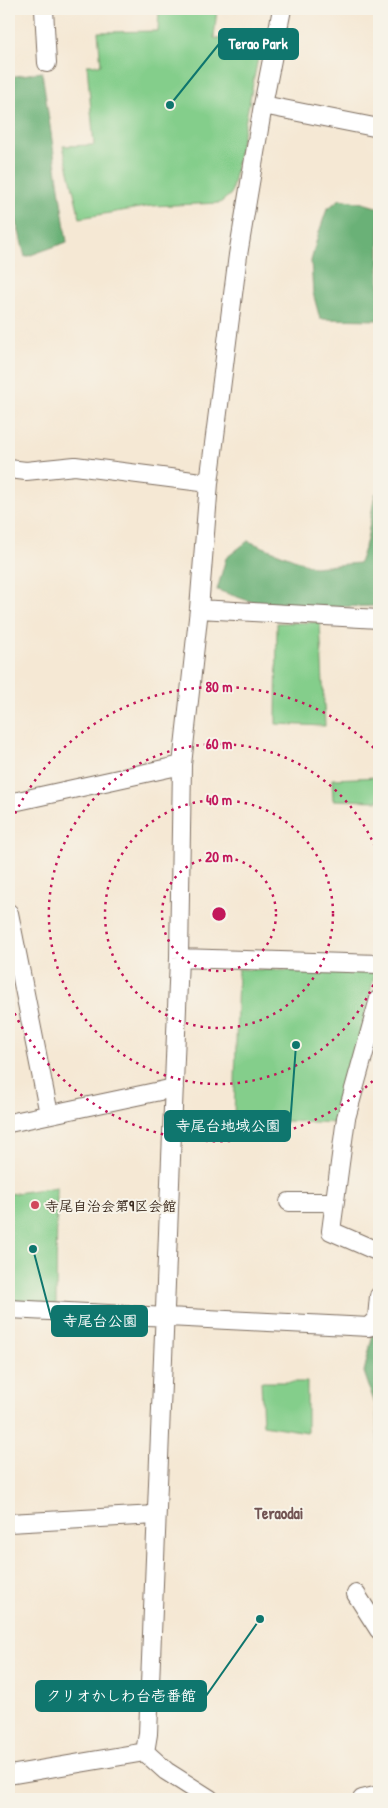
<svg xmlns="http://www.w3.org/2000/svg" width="388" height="1808" font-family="'Patrick Hand','Klee One',sans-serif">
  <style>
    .green { fill: #84ce8b; stroke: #607c54 }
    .forest { fill: #6bb177; stroke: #536e4a }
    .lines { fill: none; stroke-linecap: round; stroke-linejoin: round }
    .street-casing { stroke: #7c6c5e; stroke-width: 20 }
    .street { stroke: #fff; stroke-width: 18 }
    .ring { fill: none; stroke: #c2185b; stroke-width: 2.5; stroke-dasharray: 2.5 5 }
    .poi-dot { fill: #d1495b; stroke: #f7f3e8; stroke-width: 2 }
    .labels { text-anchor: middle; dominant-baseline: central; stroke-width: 4; stroke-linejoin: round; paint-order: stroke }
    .poi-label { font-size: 14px; font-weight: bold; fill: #3b2a1e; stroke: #f7f3e8; text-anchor: start }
    .quarter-label { font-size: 16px; font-weight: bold; fill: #725453; stroke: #f7f3e8 }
    .centre { fill: #c2185b; stroke: #f7f3e8; stroke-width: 2.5 }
    .ring-label { font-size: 15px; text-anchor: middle; font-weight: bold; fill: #c2185b; stroke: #f7f3e8; stroke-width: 4; stroke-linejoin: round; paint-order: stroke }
    .leader { fill: none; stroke: #0f766e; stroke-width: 2 }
    .callout-dot { fill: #0f766e; stroke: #f7f3e8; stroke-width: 2 }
    .callout { fill: #0f766e; stroke: #0f766e; stroke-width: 2 }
    .callout-label { font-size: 15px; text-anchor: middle; font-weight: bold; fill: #fff }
  </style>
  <rect width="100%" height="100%" fill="#f7f3e8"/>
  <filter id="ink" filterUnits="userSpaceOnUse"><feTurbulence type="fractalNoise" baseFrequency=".02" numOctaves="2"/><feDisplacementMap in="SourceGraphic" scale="10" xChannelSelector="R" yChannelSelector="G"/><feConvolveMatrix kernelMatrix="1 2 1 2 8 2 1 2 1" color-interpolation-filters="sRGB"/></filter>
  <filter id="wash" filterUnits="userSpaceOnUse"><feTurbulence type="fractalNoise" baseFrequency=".0096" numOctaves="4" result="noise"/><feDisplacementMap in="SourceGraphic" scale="20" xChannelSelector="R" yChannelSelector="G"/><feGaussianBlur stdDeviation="1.12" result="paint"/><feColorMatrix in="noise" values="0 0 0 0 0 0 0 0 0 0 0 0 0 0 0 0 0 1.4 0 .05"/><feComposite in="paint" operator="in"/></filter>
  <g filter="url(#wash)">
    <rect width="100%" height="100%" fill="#f5e8d4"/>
    <path class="green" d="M159 9H217L214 38 261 43 231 194 220 203 151 206 80 218 63 146 94 145 87 65H101L98 32 158 31Z
      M320 622 325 726 276 724 277 623Z
      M379 777V801L333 800 332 779Z
      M238 969 375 973 339 1117 340 1123 234 1119Z
      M57 1187 56 1304 9 1303V1194Z
      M261 1382H307V1432L263 1425Z"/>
    <path class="forest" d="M42 72 67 242 25 257 14 210 9 209V77Z
      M340 199 363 203 379 208V320L320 319 313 293 311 261 318 235 327 209Z
      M379 492V606L320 607 249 601 217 590 226 558 248 541 314 567 359 563 367 540 375 494Z
      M379 1324V1465L376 1407 364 1372 375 1325Z"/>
  </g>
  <g filter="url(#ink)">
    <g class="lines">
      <g class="street-casing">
        <path id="street" d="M44 9 47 63
          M263 105 379 128
          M9 469 26 471 75 466 209 483
          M199 609 379 619
          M9 803 182 765
          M9 913 49 1114
          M179 958 379 964
          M379 999 346 1118 331 1231 379 1252
          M9 1123 174 1088
          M289 1202H334
          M9 1309 369 1327 377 1318H379
          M377 1318 379 1296
          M9 1523 156 1515
          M356 1594 379 1630
          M145 1752 148 1734 179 958 182 765 199 609 209 483 238 255 263 105 282 9
          M145 1752 166 1771 210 1799
          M9 1775 145 1752
          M362 1799 379 1795"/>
      </g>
      <use href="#street" class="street"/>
    </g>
  </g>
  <g class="ring">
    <circle cx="219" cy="914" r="57"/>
    <circle cx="219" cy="914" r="114"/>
    <path d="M379 971A170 170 0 1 1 379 857"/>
    <path d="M378 1076A227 227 0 0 1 9 1001M9 827A227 227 0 0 1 378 752"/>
  </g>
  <circle class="poi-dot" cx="35" cy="1205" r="5"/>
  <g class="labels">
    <g class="poi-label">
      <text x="45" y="1205">寺尾自治会第9区会館</text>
    </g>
    <g class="quarter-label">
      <text x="279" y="1513">Teraodai</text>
    </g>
  </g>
  <circle cx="219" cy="914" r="8" class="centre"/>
  <g class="ring-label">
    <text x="219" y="692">80 m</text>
    <text x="219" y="749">60 m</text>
    <text x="219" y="805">40 m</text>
    <text x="219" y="862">20 m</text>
  </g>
  <path class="leader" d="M170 105L219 44M296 1045L290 1126M33 1249L52 1321M260 1619L206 1696"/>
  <g class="callout-dot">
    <circle cx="170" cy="105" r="5"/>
    <circle cx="296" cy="1045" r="5"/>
    <circle cx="33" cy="1249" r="5"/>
    <circle cx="260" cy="1619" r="5"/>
  </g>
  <g class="callout">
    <rect x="219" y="29" width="79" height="30" rx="5"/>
    <rect x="165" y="1111" width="125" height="30" rx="5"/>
    <rect x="52" y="1306" width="95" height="30" rx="5"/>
    <rect x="36" y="1681" width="170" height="30" rx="5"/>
  </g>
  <g class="callout-label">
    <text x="258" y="49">Terao Park</text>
    <text x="228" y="1131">寺尾台地域公園</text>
    <text x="100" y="1326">寺尾台公園</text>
    <text x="121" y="1701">クリオかしわ台壱番館</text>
  </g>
  <rect width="388" height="1808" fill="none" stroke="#f7f3e8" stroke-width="30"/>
</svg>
